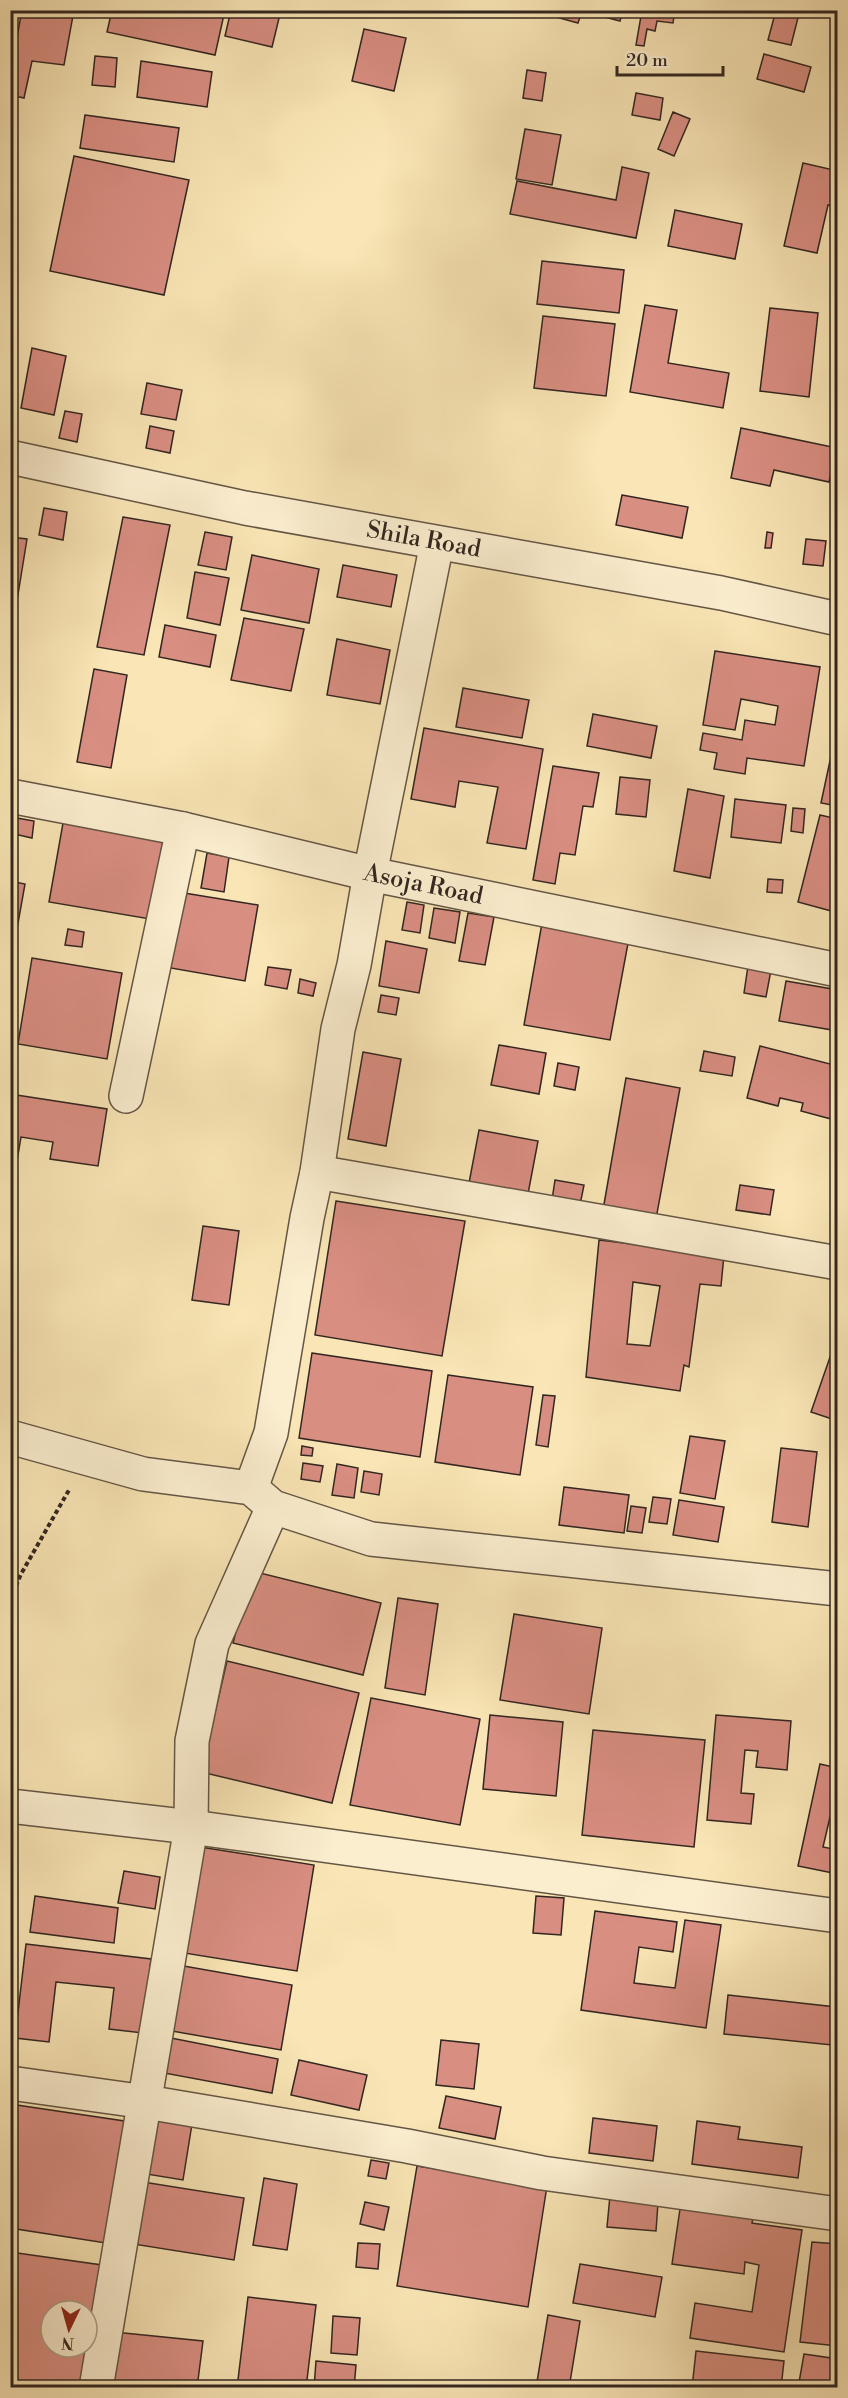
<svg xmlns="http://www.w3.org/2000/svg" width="848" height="2398" font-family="'Libre Bodoni',serif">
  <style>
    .building { fill: #d98e82; stroke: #322620; stroke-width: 1.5; fill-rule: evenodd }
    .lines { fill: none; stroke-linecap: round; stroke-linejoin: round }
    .minor-casing { stroke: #645645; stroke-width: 36 }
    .path { stroke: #322620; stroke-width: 4; stroke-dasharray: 4.5 3; stroke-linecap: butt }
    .minor { stroke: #fbeecf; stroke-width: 33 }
    .labels { text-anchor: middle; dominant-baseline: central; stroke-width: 6; stroke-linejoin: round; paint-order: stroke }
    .street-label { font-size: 24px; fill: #322620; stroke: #fbeecf }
  </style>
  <rect width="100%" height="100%" fill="#f9e5b5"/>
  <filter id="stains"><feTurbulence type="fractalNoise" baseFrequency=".00333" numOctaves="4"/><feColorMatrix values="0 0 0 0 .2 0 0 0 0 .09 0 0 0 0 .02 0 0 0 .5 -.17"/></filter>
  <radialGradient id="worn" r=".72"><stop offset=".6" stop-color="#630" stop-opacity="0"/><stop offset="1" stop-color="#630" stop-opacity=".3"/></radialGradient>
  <path class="building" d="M22 10H74L64 65 32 61 24 98 10 95V54H14Z
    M112 10 190 11 225 10 215 55 107 32Z
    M231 10H281L272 47 225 36Z
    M546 10H623L620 21 582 11 578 23 545 14Z
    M642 10H675L673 23 657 21 655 31 647 29 644 46 636 45Z
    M776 10H800L791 45 768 40Z
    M364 29 406 38 394 91 352 81Z
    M764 54 811 67 804 92 757 79Z
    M95 56 117 58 115 87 92 85Z
    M141 61 212 72 207 107 137 97Z
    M527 70 546 73 542 101 523 98Z
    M636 93 663 98 660 120 632 115Z
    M673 112 690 119 674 156 658 149Z
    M85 115 179 128 174 162 80 148Z
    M525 129 561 135 552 185 516 179Z
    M74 156 189 180 164 295 50 271Z
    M803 163 838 171V207L828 205 817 253 784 246Z
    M622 167 649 173 636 238 510 214 517 181 616 200Z
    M675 210 742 224 735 259 668 246Z
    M542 261 624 270 619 313 537 304Z
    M645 305 677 310 668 363 729 373 723 408 630 392Z
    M770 308 818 313 809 397 760 391Z
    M543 316 615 324 606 396 534 388Z
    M32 348 66 356 54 415 21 408Z
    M147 383 182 390 176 420 141 414Z
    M65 411 82 414 77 442 59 438Z
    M150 426 174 431 170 453 146 448Z
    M741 428 837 448 829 482 774 470 770 486 731 478Z
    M622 495 688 507 682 538 616 525Z
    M44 508 67 512 63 540 39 535Z
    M123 517 170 525 144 655 97 647Z
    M205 532 232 537 226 570 198 565Z
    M767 532 773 533 771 548H765Z
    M10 537 27 539 16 607 10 606Z
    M806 539 826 541 823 566 803 564Z
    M252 555 319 569 309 623 241 610Z
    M343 565 397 575 391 607 337 597Z
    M195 572 229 578 220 625 187 618Z
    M244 618 304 629 291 691 231 680Z
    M165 625 216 635 210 667 159 657Z
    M337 639 390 650 380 704 327 695Z
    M715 651 820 667 804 766 747 758 745 774 714 769 717 753 700 750 703 733 742 740 745 720 775 725 778 706 741 699 735 730 703 725Z
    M94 669 127 675 111 768 77 762Z
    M463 688 529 700 522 738 456 727Z
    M593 714 657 726 651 758 587 746Z
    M424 728 543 749 526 849 487 843 498 787 459 781 455 807 411 799Z
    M831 756 838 757V806L821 803Z
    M553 766 599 773 593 807 583 806 575 855 560 853 555 884 533 880Z
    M620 777 650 780 646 817 616 814Z
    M688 789 724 796 710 878 674 871Z
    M735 799 786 805 781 843 731 837Z
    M793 808 805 809 803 833 791 831Z
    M820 815 838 819V903L835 912 798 902Z
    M17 818 34 821 32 838 14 834Z
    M63 823 163 840 150 919 49 902Z
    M207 853 229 857 224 892 201 888Z
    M768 879 783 880 782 893 767 892Z
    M10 881 25 884 17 929 10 928Z
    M178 892 258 905 245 981 165 967Z
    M407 902 424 905 420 933 402 930Z
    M434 908 460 912 455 943 429 938Z
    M468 913 494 917 485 965 459 961Z
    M542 923 629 938 610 1040 524 1025Z
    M68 929 84 932 82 947 65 945Z
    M386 941 427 949 419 993 379 986Z
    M10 951 15 952 10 976Z
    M32 958 122 973 107 1059 18 1044Z
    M748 966 771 970 766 997 744 993Z
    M268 967 291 970 287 989 265 985Z
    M300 979 316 983 313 996 298 993Z
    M786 981 838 990V1031L779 1021Z
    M381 995 399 998 396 1015 378 1012Z
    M499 1045 546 1053 539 1094 491 1085Z
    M760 1046 838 1066V1109L833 1108 831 1119 801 1111 803 1103 780 1098 778 1106 747 1098Z
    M704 1051 735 1057 732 1076 700 1071Z
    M363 1052 401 1059 386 1146 348 1139Z
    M558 1063 579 1067 575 1090 554 1086Z
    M626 1078 680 1088 656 1219 603 1210Z
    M10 1094 107 1109 98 1166 50 1159 53 1142 21 1137 10 1202Z
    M479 1130 538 1141 528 1194 469 1183Z
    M555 1180 584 1185 580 1205 552 1200Z
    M740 1185 774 1190 770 1215 736 1210Z
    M336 1201 465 1221 442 1356 315 1335Z
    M203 1226 239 1231 229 1305 192 1300Z
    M599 1240 724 1255 721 1286 700 1284 689 1367 684 1365 680 1391 586 1377ZM633 1282 660 1286 650 1346 627 1344Z
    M10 1307H14L10 1343Z
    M838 1334V1421L811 1412Z
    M312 1353 432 1371 420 1457 299 1438Z
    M448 1375 533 1387 520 1475 435 1462Z
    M543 1395 555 1396 548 1447 536 1445Z
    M690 1436 725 1441 715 1499 680 1493Z
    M10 1446 19 1447 13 1484 10 1483Z
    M302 1446 313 1448 312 1456 301 1455Z
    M781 1448 817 1452 808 1527 772 1522Z
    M303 1463 323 1466 320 1482 301 1479Z
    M337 1464 358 1468 354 1498 332 1495Z
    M364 1471 382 1474 379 1495 361 1492Z
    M564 1487 629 1495 624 1533 559 1525Z
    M653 1497 671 1499 667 1524 649 1522Z
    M679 1500 724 1507 718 1542 673 1535Z
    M631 1506 646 1508 642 1533 627 1531Z
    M252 1571 381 1603 363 1675 233 1643Z
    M398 1598 438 1604 425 1695 385 1688Z
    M514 1614 602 1628 589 1714 500 1700Z
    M227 1661 359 1693 332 1803 201 1772Z
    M371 1698 480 1719 460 1825 350 1805Z
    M490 1715 563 1722 556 1796 483 1789Z
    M716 1715 791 1721 787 1770 756 1767 758 1751 745 1750 741 1793 754 1794 751 1824 707 1820Z
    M593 1730 705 1740 694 1847 582 1835Z
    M820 1764 838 1768V1783L823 1847 838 1850V1874L798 1866Z
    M200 1847 314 1865 297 1971 184 1953Z
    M124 1871 160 1877 155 1909 118 1903Z
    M35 1896 118 1908 114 1943 30 1932Z
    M536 1896 564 1898 561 1935 533 1933Z
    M595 1911 677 1922 673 1952 639 1947 634 1983 675 1988 685 1920 721 1925 706 2028 581 2010Z
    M26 1944 151 1959 143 2033 109 2029 114 1988 56 1982 49 2042 15 2038Z
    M178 1965 292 1985 281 2050 166 2030Z
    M728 1995 836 2007 832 2045 724 2034Z
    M171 2038 278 2059 272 2093 164 2073Z
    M441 2040 479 2044 474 2089 436 2085Z
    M299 2060 367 2075 359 2110 291 2095Z
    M446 2096 501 2107 495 2139 439 2128Z
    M838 2099V2145L831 2144Z
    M10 2104 131 2122 112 2244 10 2228Z
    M148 2118 192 2124 183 2180 140 2173Z
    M593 2118 657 2126 653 2161 589 2153Z
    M697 2121 740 2127 738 2139 802 2147 798 2178 692 2164Z
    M371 2160 389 2163 386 2179 368 2176Z
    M417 2166 547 2186 528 2307 397 2286Z
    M264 2178 297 2184 287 2250 253 2245Z
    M143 2182 244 2198 234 2260 133 2244Z
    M611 2185 659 2189 656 2231 607 2227Z
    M365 2202 389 2207 384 2230 360 2224Z
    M681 2202 754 2213 752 2223 802 2230 784 2352 690 2338 695 2303 752 2312 759 2265 745 2262 744 2274 672 2264Z
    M812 2242 838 2244V2346L800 2342Z
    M358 2243 380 2244 378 2269 356 2267Z
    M10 2252 102 2265 84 2388H59L10 2380ZM51 2311H87V2347H51Z
    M580 2264 662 2277 655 2317 573 2303Z
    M248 2297 316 2305 306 2388H237Z
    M548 2315 580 2321 569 2388H536Z
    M333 2316 360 2318 357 2355 331 2353Z
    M114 2332 203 2341 197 2388H107Z
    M696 2351 784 2361 781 2388H692Z
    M804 2354 838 2359V2388H798Z
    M316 2361 356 2365 354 2388H314Z"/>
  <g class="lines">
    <g class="minor-casing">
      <g id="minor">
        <path id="s1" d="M10 457 245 508 721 593 838 619"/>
        <path id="s2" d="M10 796 183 829 370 874 838 970"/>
        <path d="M126 1096 183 829"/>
        <path d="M317 1172 838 1263"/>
        <path d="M10 1437 143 1474 251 1488 273 1507 371 1539 838 1589"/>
        <path d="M251 1488 271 1433 307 1218 317 1172 338 1029 354 965 370 874 437 543"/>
        <path d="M10 1806 191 1827 838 1916"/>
        <path d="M10 2083 146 2102 407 2146 542 2173 838 2214"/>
        <path d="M96 2388 191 1827 192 1741 212 1644 273 1507"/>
      </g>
    </g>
    <path class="path" d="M10 1600 21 1574 69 1490"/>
    <use href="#minor" class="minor"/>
  </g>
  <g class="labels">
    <g class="street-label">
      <text stroke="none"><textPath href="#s1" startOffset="422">Shila Road</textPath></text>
      <text stroke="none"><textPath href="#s2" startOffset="423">Asoja Road</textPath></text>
    </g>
  </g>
  <rect width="848" height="2398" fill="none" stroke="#f9e5b5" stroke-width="36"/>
  <rect x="12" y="12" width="824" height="2374" fill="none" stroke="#322620" stroke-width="3"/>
  <rect x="18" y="18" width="812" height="2362" fill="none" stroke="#322620" stroke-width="1.5"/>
  <g transform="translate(69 2329) rotate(185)"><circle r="28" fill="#fbeecf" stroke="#ab9e89" stroke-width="1.5"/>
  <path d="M0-4.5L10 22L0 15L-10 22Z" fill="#8f2418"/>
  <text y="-9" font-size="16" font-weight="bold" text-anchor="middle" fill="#322620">N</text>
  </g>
  <path d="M617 66v9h106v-9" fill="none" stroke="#322620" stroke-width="3"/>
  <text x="626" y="66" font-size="18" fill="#322620" stroke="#fbeecf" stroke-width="4.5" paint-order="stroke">20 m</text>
  <rect width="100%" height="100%" filter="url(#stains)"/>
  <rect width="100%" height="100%" fill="url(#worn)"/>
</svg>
